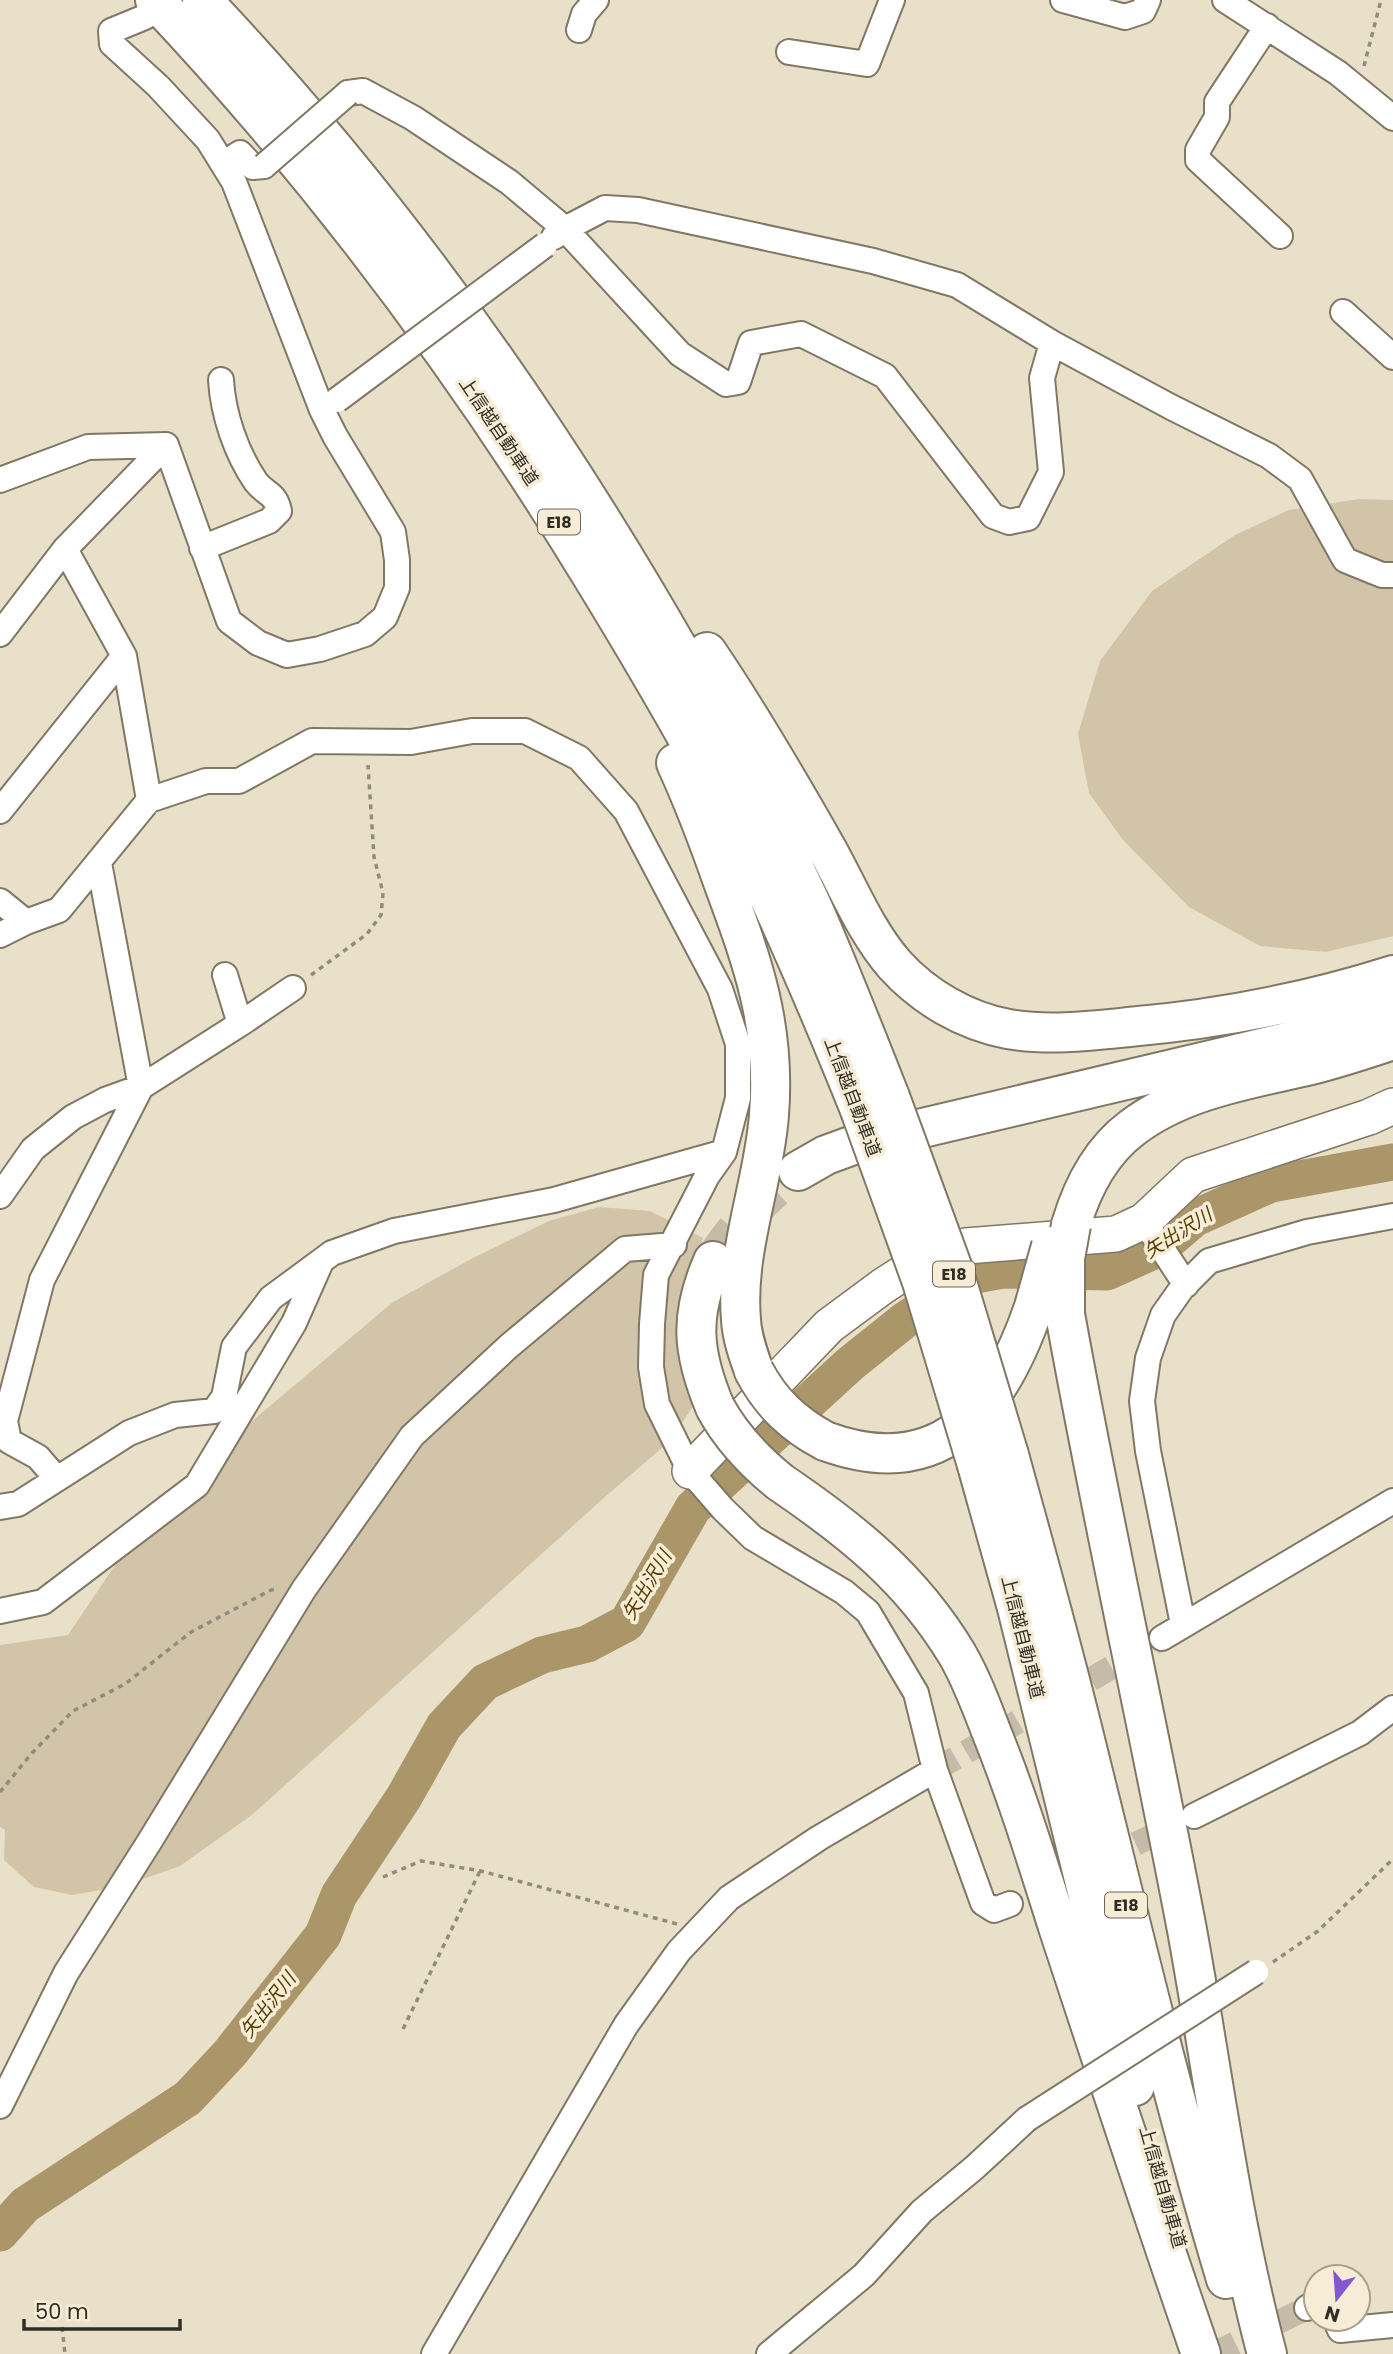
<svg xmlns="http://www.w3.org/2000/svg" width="1393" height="2354" font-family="Poppins,'Noto Sans JP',sans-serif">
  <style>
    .green { fill: #d1c4a8 }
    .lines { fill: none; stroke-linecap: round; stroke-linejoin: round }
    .river { stroke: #aa9669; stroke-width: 37 }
    .street-tunnel { stroke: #c4bca9; stroke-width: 24; stroke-dasharray: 24 12; stroke-linecap: butt }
    .highway-tunnel { stroke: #c4bca9; stroke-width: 38; stroke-dasharray: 38 19; stroke-linecap: butt }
    .street-casing { stroke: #807864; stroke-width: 28 }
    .secondary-casing { stroke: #807864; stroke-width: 38 }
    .highway-casing { stroke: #807864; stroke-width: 42 }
    .path { stroke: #928c7c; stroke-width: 3.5; stroke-dasharray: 5 5; stroke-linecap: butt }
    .street { stroke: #fff; stroke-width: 24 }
    .secondary { stroke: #fff; stroke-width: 35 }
    .highway { stroke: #fff; stroke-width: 38 }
    .street-bridge-casing { stroke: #807864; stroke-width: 28; stroke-linecap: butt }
    .highway-bridge-casing { stroke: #807864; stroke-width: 42; stroke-linecap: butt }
    .street-bridge { stroke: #fff; stroke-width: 24 }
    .highway-bridge { stroke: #fff; stroke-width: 38 }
    .labels { text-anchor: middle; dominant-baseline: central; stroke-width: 7; stroke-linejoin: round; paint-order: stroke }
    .shield { fill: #f7edd7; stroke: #6c675a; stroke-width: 2 }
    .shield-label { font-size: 16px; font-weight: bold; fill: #302d24 }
    .street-label { font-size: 18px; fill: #302d24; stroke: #f7edd7 }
    .water-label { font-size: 19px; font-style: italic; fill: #543e01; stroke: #f7edd7 }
  </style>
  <rect width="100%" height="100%" fill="#e9e0ca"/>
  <path class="green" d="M1359 499 1393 500V936L1326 952 1260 946 1189 907 1123 840 1089 793 1078 734 1100 661 1152 591 1235 535 1289 510Z
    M599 1207 650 1211 703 1238 685 1291 694 1405 670 1441 606 1496 253 1814 180 1866 120 1887 72 1895 34 1887 4 1860 5 1830 0 1827V1645L68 1635 136 1534 250 1423 393 1302 473 1258 549 1221Z"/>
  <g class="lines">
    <path class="river" d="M0 2233 25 2205 188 2098 230 2053 323 1935 339 1895 404 1797 444 1726 485 1682 542 1655 587 1644 627 1623 693 1508 850 1364 905 1320 970 1276 1003 1270 1107 1272 1160 1248 1195 1218 1271 1184 1393 1162"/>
    <path class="street-tunnel" d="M935 1770 1162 1638
      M1103 1859 1178 1824
      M1214 2354 1307 2308"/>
    <path class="highway-tunnel" d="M713 1261C736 1226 763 1196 798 1171"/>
    <g class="street-casing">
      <path id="street" d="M1063 0 1125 17 1143 11 1148 0
        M1225 0 1338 73 1393 118
        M145 17 111 31 112 44 158 86 208 140 234 182 322 410 335 436 393 532 397 560V588L385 617 365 634 320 649 287 655 258 643 229 621 166 445
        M1267 26 1217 102V117L1198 150V160L1280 236
        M579 30 584 14 596 0
        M789 52 867 64 892 0
        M348 93 363 91 413 118 509 182 565 229 680 354 726 384 738 382 751 343 801 334 885 376 993 516 1009 522 1028 518 1051 472 1042 378 1052 343
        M223 164 240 153 253 167 264 166
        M554 237 565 229 605 208 638 210 873 261 957 285 1052 343 1171 407 1269 456 1300 479 1345 560 1382 575H1393
        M1343 312 1393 357
        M0 480 88 447 166 445
        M202 548 269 521 279 511C275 492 266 495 256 482 236 453 223 414 221 380
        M65 549 124 656 149 800
        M0 634 65 549 166 445
        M0 811 124 656
        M99 863 141 1087 240 1024 225 975
        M0 901 26 922
        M0 935 26 922 59 910 149 800 206 781H239L312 741 411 742 472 731H525L579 758 626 811 720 989 738 1044V1098L724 1152 707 1176 656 1275 652 1324 651 1367 657 1404 690 1471 723 1509 753 1538 844 1592 868 1612 916 1693 935 1770 983 1903 994 1910 1010 1904
        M240 1024 293 988
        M0 1196 33 1149 73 1117 105 1100 141 1087 42 1280 5 1421 9 1441 38 1457 57 1479
        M1144 1221 1186 1285
        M0 1507 18 1504 129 1433 175 1415 214 1411 224 1397 234 1347 271 1298 332 1253 394 1231 554 1200 724 1152
        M0 1611 43 1602 197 1485 294 1323 321 1262
        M1183 1624 1148 1451 1142 1401 1148 1358 1163 1315 1182 1288 1209 1261 1307 1232 1393 1216
        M1162 1638 1393 1501
        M1194 1816 1360 1733 1393 1708
        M0 2106 66 1973 148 1844 304 1589 412 1436 509 1346 625 1249 674 1245
        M1307 2308 1316 2302
        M1335 2319 1340 2330 1393 2325
        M434 2354 626 2025 679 1951 729 1898 819 1838 935 1770
        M769 2354 864 2275 922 2211 974 2168 1027 2119"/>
    </g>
    <g class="secondary-casing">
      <path id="secondary" d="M690 1471 829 1326 883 1286 925 1259 966 1246 1116 1234 1144 1221 1193 1175 1369 1117 1393 1106"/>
    </g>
    <g class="highway-casing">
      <path id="highway" d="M155 0C321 176 466 370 592 576 644 661 695 747 740 836 784 926 823 1018 860 1110
        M202 0C390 198 549 422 684 659 731 743 777 828 816 915 842 975 866 1036 890 1097
        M707 652C751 717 790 784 828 851 849 889 866 932 895 965 924 997 965 1021 1008 1029 1047 1036 1090 1031 1129 1027 1219 1019 1308 1002 1393 975
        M676 763C694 802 709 842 723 882 753 963 776 1026 769 1115 764 1183 735 1250 741 1320 742 1337 748 1354 754 1371
        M798 1171 826 1155 859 1143 1325 1033 1393 1011
        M1071 1225C1082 1188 1100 1152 1132 1128 1183 1089 1251 1079 1311 1065 1339 1058 1366 1049 1393 1040
        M713 1261C689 1316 692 1352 715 1407
        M1065 1314C1102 1520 1148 1724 1187 1930 1213 2072 1230 2215 1267 2354
        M825 1441C942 1484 999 1409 1034 1307
        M1009 1455C1036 1554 1064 1652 1088 1752 1132 1928 1174 2105 1226 2279
        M977 1465 1017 1608 1135 2086
        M780 1482C852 1531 911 1578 957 1654 971 1678 981 1705 991 1731 1017 1795 1037 1861 1058 1927 1105 2070 1152 2212 1201 2354"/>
    </g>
    <path class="path" d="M1364 66 1381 0
      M311 975 367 934 381 915 383 893 374 857 368 765
      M0 1792 32 1753 73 1711 125 1684 191 1632 271 1590 278 1589
      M383 1877 421 1861 481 1871 677 1924
      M1273 1962 1318 1931 1393 1859
      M403 2029 480 1871
      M62 2327 65 2354"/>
    <use href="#street" class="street"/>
    <use href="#secondary" class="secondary"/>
    <use href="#highway" class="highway"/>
    <g class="street-bridge-casing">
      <path id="street-bridge" d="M264 166 348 93
        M337 400 545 245
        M1027 2119 1256 1972"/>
    </g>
    <g class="highway-bridge-casing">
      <path id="highway-bridge" d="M890 1097 953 1269 1009 1455
        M860 1110 922 1282 977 1465
        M1034 1307 1051 1246
        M1065 1314V1258L1071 1225
        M754 1371C771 1403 793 1424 825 1441
        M715 1407C731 1437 753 1460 780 1482"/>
    </g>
    <use href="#street-bridge" class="street-bridge"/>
    <use href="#highway-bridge" class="highway-bridge"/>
  </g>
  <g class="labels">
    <g class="shield">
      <rect x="538" y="509.5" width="42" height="25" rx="5"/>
      <rect x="933" y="1261.5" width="42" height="25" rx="5"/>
      <rect x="1105" y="1892.5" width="42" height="25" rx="5"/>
    </g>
    <g class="shield-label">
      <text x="559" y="522">E18</text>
      <text x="954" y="1274">E18</text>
      <text x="1126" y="1905">E18</text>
    </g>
    <g class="street-label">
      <text transform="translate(499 431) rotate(56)">上信越自動車道</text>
      <text transform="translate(853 1097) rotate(69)">上信越自動車道</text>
      <text transform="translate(1023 1637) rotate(76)">上信越自動車道</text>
      <text transform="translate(1163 2187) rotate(74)">上信越自動車道</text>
    </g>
    <g class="water-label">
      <text transform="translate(1178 1233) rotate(-32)">矢出沢川</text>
      <text transform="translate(647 1585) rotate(-59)">矢出沢川</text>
      <text transform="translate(268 2005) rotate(-52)">矢出沢川</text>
    </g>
  </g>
  <g transform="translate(1337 2298) rotate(197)"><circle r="33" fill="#f7edd7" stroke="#a7a08f" stroke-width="2"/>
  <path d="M0-5L12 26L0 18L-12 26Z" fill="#8257d1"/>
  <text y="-10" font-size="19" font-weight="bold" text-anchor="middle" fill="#302d24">N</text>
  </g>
  <path d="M24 2319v10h156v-10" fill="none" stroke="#302d24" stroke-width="3.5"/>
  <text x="35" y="2319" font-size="21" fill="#302d24" stroke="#f7edd7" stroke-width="5" paint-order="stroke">50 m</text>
</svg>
